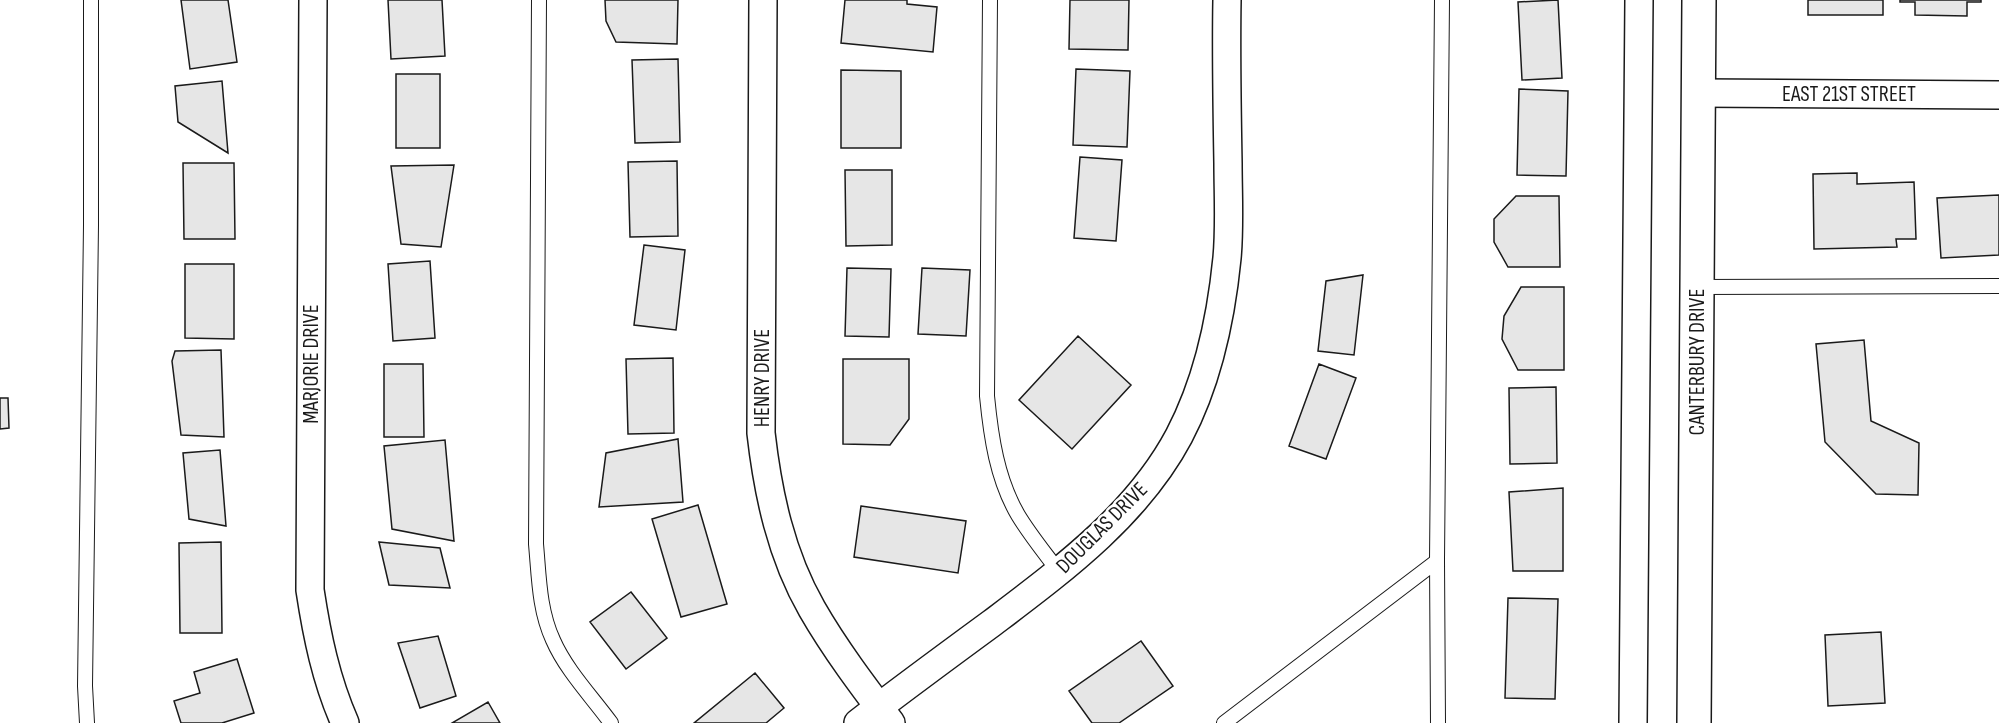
<svg xmlns="http://www.w3.org/2000/svg" width="1999" height="723" font-family="'Sofia Sans Condensed',sans-serif">
  <style>
    .building { fill: #e6e6e6; stroke: #1a1a1a; stroke-width: 1.5 }
    .lines { fill: none; stroke-linecap: round; stroke-linejoin: round }
    .lane-casing { stroke: #1a1a1a; stroke-width: 16 }
    .street-casing { stroke: #1a1a1a; stroke-width: 30 }
    .secondary-casing { stroke: #1a1a1a; stroke-width: 36 }
    .lane { stroke: #fff; stroke-width: 14 }
    .street { stroke: #fff; stroke-width: 27 }
    .secondary { stroke: #fff; stroke-width: 33 }
    .labels { text-anchor: middle; dominant-baseline: central; stroke-width: 4.5; stroke-linejoin: round; paint-order: stroke }
    .street-label { font-size: 22px; fill: #1a1a1a; stroke: #fff }
  </style>
  <rect width="100%" height="100%" fill="#fff"/>
  <path class="building" d="M181 0H228L237 62 190 69Z
    M388 0H442L445 56 391 59Z
    M605 0H678L677 44 616 42 606 21Z
    M845 0H907V4L937 7 933 52 841 43Z
    M1070 0H1129L1128 50 1069 49Z
    M1558 0 1562 78 1522 80 1518 2Z
    M1808 0H1883V15H1808Z
    M1900 0H1981V2H1967V16L1915 15V2H1900Z
    M678 59 680 142 635 143 632 60Z
    M1076 69 1130 71 1127 147 1073 145Z
    M841 70 901 71V148H841Z
    M396 74H440V148H396Z
    M222 81 228 153 178 122 175 86Z
    M1519 89 1568 91 1566 176 1517 175Z
    M1080 157 1122 160 1116 241 1074 238Z
    M677 161 678 236 630 237 628 162Z
    M183 163H234L235 239H184Z
    M454 165 441 247 401 244 391 166Z
    M845 170H892V245L846 246Z
    M1857 173V184L1914 182 1916 239H1896L1897 247 1814 249 1813 174Z
    M1999 195V255L1941 258 1937 198Z
    M1516 196H1559L1560 267H1508L1494 242V219Z
    M644 245 685 250 676 330 634 325Z
    M430 261 435 338 393 341 388 264Z
    M185 264H234V339L185 338Z
    M847 268 891 269 889 337 845 336Z
    M922 268 970 270 966 336 918 334Z
    M1363 275 1354 355 1318 351 1326 281Z
    M1521 287H1564V370H1518L1502 339 1504 316Z
    M1078 336 1131 385 1072 449 1019 400Z
    M1864 340 1871 421 1919 443 1918 495 1876 494 1825 442 1816 344Z
    M221 350 224 437 181 435 172 361 175 351Z
    M673 358 674 433 628 434 626 359Z
    M843 359H909V419L890 445 843 444Z
    M384 364H423L424 437H384Z
    M1319 364 1356 378 1326 459 1289 446Z
    M1556 387 1557 463 1510 464 1509 388Z
    M0 398H8L9 428 0 429Z
    M678 439 683 502 599 507 606 453Z
    M445 440 454 541 392 529 384 446Z
    M220 450 226 526 189 519 183 453Z
    M1563 488V571H1513L1509 492Z
    M698 505 727 604 681 617 652 519Z
    M861 506 966 521 958 573 854 557Z
    M221 542 222 633H180L179 543Z
    M379 542 440 548 450 588 389 585Z
    M631 592 667 638 626 669 590 622Z
    M1508 598 1558 599 1555 699 1505 698Z
    M1881 632 1885 703 1828 706 1825 635Z
    M438 636 456 696 420 708 398 643Z
    M1141 641 1173 686 1119 723H1092L1069 691Z
    M237 659 254 713 222 723H181L174 701 200 693 194 672Z
    M755 673 784 708 766 723H694Z
    M488 702 500 723H452Z"/>
  <g class="lines">
    <g class="lane-casing">
      <path id="lane" d="M539 0 536 544C539 576 539 610 553 640 566 670 592 697 611 723
        M990 0 987 396C991 437 997 479 1018 515 1030 535 1045 553 1059 572
        M1697 287 1999 286
        M87 723 85 686 91 225V0
        M1224 723 1437 561
        M1438 723 1437 561 1442 0"/>
    </g>
    <g class="street-casing">
      <path id="street" d="M313 0 310 590C317 636 326 680 345 723
        M763 0 761 433C768 494 781 555 812 609 835 649 863 686 891 723
        M1699 93 1999 95
        M858 723C902 689 947 656 992 623 1062 570 1137 515 1179 436 1208 381 1221 319 1227 258 1230 227 1228 194 1228 163 1227 109 1226 54 1227 0
        M1633 723 1639 0"/>
    </g>
    <g class="secondary-casing">
      <path id="secondary" d="M1694 723 1699 0"/>
    </g>
    <use href="#lane" class="lane"/>
    <use href="#street" class="street"/>
    <use href="#secondary" class="secondary"/>
  </g>
  <g class="labels">
    <g class="street-label">
      <text x="1849" y="94">EAST 21ST STREET</text>
      <text transform="translate(1697 362) rotate(-90)">CANTERBURY DRIVE</text>
      <text transform="translate(311 364) rotate(-90)">MARJORIE DRIVE</text>
      <text transform="translate(762 378) rotate(-90)">HENRY DRIVE</text>
      <text transform="translate(1102 528) rotate(-45)">DOUGLAS DRIVE</text>
    </g>
  </g>
</svg>
